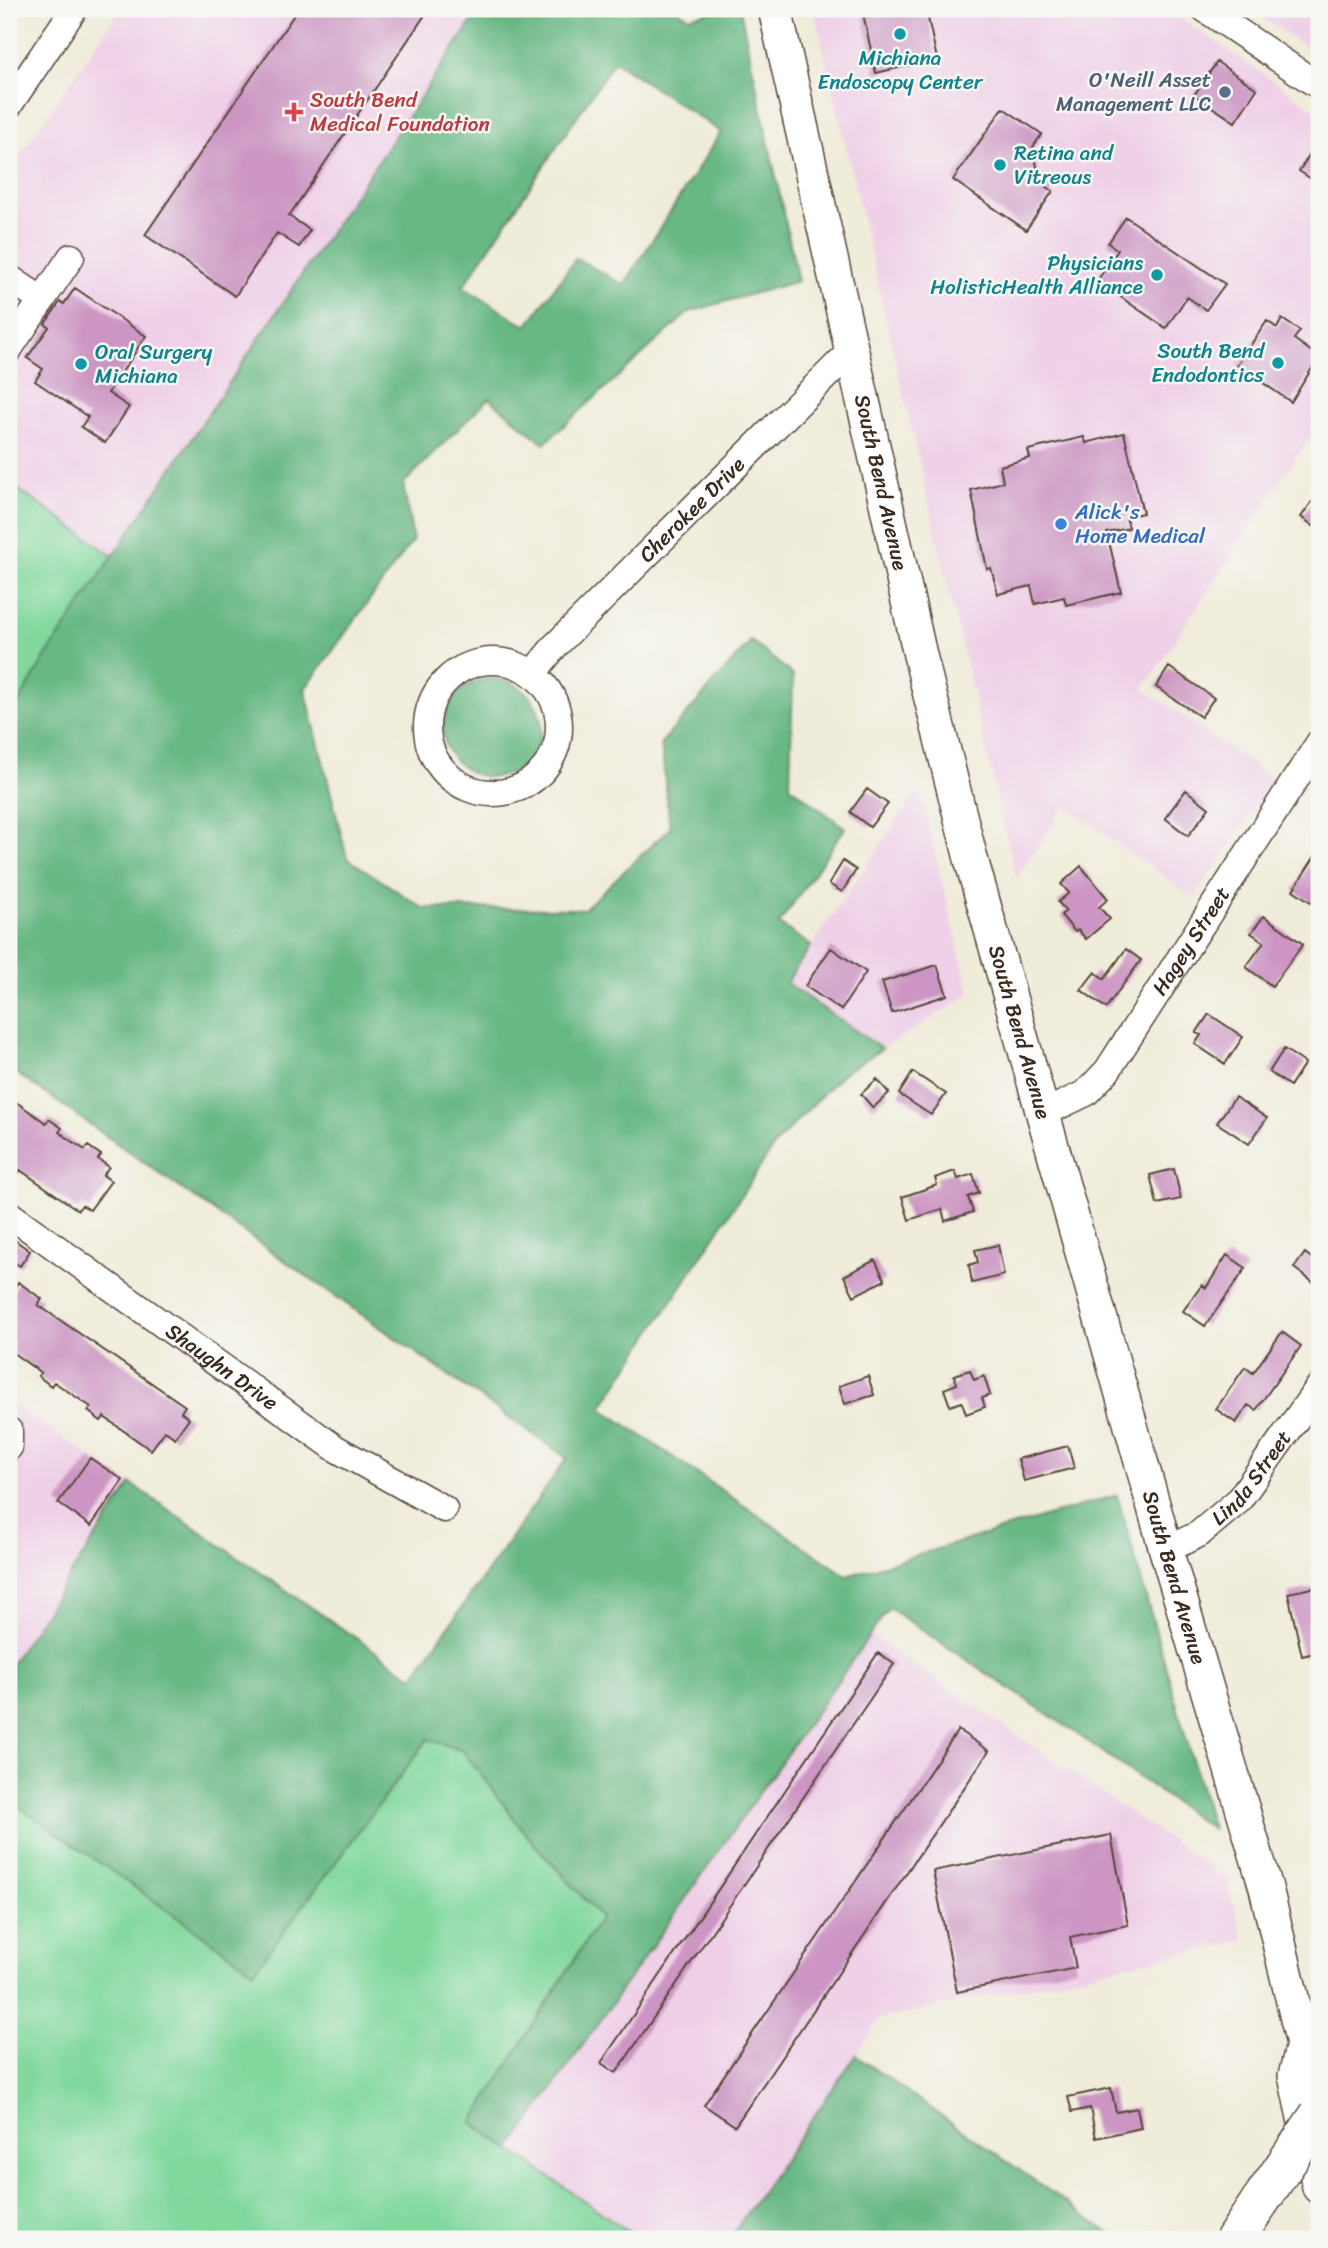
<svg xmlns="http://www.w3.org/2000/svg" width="1328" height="2248" font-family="Sriracha,sans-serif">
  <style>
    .built { fill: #efd0e7 }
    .green { fill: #80d89d; stroke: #5e815e; stroke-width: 2 }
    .forest { fill: #68b884; stroke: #527151; stroke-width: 2; fill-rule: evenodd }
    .building { fill: #cc95c3 }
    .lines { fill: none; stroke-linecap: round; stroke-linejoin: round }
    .minor-casing { stroke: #56473a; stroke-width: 29 }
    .major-casing { stroke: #56473a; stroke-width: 36 }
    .highway-casing { stroke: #56473a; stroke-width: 41 }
    .minor { stroke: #fff; stroke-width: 26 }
    .major { stroke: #fff; stroke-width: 33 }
    .highway { stroke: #fff; stroke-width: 38 }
    .highway-bridge-casing { stroke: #56473a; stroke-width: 41; stroke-linecap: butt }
    .highway-bridge { stroke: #fff; stroke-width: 38 }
    .culture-dot { fill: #0f9aa8; stroke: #f6f6f2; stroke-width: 2.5 }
    .service-dot { fill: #5c6f8a; stroke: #f6f6f2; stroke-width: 2.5 }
    .health-dot { fill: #e0444e; stroke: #f6f6f2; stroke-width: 2.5 }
    .shop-dot { fill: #3f7fe0; stroke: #f6f6f2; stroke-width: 2.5 }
    .labels { text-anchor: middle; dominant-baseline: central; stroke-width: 5; stroke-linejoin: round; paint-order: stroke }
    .culture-label { font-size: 21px; fill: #0d838f; stroke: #f6f6f2; text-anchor: start }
    .service-label { font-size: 21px; fill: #4e5e75; stroke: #f6f6f2; text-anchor: end }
    .health-label { font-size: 21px; fill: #be3a42; stroke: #f6f6f2; text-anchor: start }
    .street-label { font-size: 21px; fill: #3b2a1e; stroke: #f6f6f2 }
    .shop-label { font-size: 21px; fill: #366cbe; stroke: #f6f6f2; text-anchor: start }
  </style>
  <rect width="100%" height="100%" fill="#f6f6f2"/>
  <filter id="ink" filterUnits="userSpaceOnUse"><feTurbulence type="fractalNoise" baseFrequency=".0143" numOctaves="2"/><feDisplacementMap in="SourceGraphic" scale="14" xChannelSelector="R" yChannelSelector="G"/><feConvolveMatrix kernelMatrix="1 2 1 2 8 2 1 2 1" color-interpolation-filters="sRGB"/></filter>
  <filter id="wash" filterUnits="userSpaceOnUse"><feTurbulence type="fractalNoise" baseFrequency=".00686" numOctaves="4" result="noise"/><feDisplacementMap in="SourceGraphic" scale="28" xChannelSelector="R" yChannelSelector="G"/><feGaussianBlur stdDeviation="1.57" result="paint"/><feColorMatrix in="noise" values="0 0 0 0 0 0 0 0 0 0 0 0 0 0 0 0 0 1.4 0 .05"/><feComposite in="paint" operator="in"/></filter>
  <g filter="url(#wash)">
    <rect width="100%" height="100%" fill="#f0ecda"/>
    <path class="built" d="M120 9H480L113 556 9 483V172Z
      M814 9H1167L1319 112V445L1309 438 1143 689 1274 779 1194 898 1065 806 1016 879Z
      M1250 9H1319V56Z
      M919 789 970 994 882 1049 786 983Z
      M9 1401 131 1484 9 1667Z
      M870 1635 1226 1878 1244 1940 880 2019 729 2239H639L510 2149Z"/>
    <path class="green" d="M9 483 113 556 9 718Z
      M429 1738 463 1751 529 1838 601 1917 472 2123 639 2239 9 2238V1799L254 1971Z"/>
    <path class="forest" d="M480 9H676L689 17 722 9H740L798 281 689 312 544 444 489 398 403 484 413 540 305 689 347 858 423 908 584 909 670 828 661 743 751 641 793 675 790 786 845 828 779 924 811 946 786 983 882 1049 842 1074 776 1143 601 1408 847 1576 1117 1495 1212 1829 1073 1731 889 1608 510 2149 472 2123 601 1917 529 1838 463 1751 428 1739 254 1971 9 1799V1667L131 1484 413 1677 567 1458 9 1068V718L46 656ZM614 61 721 132 624 285 576 258 527 326 463 287Z
      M443 728a49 49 0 1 1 98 0a49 49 0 1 1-98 0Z
      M856 2055V2056L1118 2239H729Z"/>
    <g id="blocks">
      <path class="building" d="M298 9H429L289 216 310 230 299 247 277 233 235 296 145 235Z
        M862 9H926L937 59 876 73Z
        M1217 62 1257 89 1235 122 1194 95Z
        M1003 108 1042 134 1033 147 1040 182 1053 191 1026 230 953 180Z
        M1319 140V184L1299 171Z
        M1126 217 1225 284 1206 310 1187 297 1166 328 1097 281 1118 250 1108 243Z
        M75 288 146 336 108 393 129 407 105 443 81 427 88 417 35 381 43 369 27 358 49 327 45 324 60 302 64 304Z
        M1282 319 1300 331 1294 339 1319 357 1291 402 1237 365 1267 321 1277 328Z
        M1124 433 1143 513 1126 517 1129 528 1107 533 1121 592 1066 605 1064 597 1035 604 1031 586 998 594 991 568 987 569 971 490 1003 482 1000 466 1030 458 1028 450 1084 437 1086 443Z
        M1319 492V530L1301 517Z
        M1169 667 1214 698 1201 717 1156 687Z
        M867 789 888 804 870 827 850 812Z
        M1186 790 1209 808 1188 836 1165 818Z
        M1319 850V895L1314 904 1293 890Z
        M843 861 856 870 842 892 829 884Z
        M1081 866 1108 899 1099 907 1110 919 1086 939 1078 930 1075 932 1061 915 1066 911 1058 902 1069 893 1061 884Z
        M1264 916 1303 944 1272 986 1246 967 1264 942 1251 933Z
        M831 948 866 972 841 1010 805 986Z
        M1126 949 1141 960 1106 1008 1081 990 1095 972 1104 979Z
        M937 965 947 995 892 1013 882 982Z
        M1209 1014 1243 1037 1225 1064 1195 1044 1201 1035 1196 1033Z
        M1284 1049 1305 1063 1290 1086 1269 1072Z
        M913 1072 946 1094 931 1115 899 1094Z
        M877 1079 889 1093 873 1108 861 1094Z
        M9 1097 46 1123 49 1119 62 1128 59 1132 85 1150 88 1146 101 1155 98 1159 109 1167 103 1175 111 1181 90 1210 82 1205 78 1210 20 1170 9 1186Z
        M1235 1097 1267 1118 1249 1144 1217 1123Z
        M1174 1169 1181 1199 1157 1204 1150 1175Z
        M955 1171 958 1179 973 1174 979 1193 968 1197 973 1212 945 1221 942 1209 909 1220 902 1197 937 1185 935 1178Z
        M9 1236 30 1251 20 1266 9 1259Z
        M998 1245 1004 1275 972 1283 969 1265 978 1262 975 1250Z
        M1305 1253 1319 1264V1274L1313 1282 1294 1268Z
        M1227 1255 1246 1268 1205 1326 1183 1311 1202 1285 1206 1288Z
        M875 1260 885 1280 854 1296 844 1276Z
        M18 1282 42 1299 38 1305 185 1406 181 1412 189 1418 175 1438 165 1431 151 1450 104 1417 101 1421 88 1411 91 1407 54 1382 51 1386 38 1376 41 1373 9 1350V1296Z
        M1282 1332 1301 1346 1256 1410 1248 1405 1236 1423 1216 1409 1245 1367 1253 1373Z
        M970 1370 974 1380 984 1376 990 1395 982 1398 985 1407 966 1414 962 1402 950 1406 944 1389 957 1384 954 1375Z
        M868 1376 874 1395 845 1404 839 1386Z
        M1068 1446 1074 1468 1024 1481 1018 1459Z
        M90 1458 123 1480 91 1526 58 1503Z
        M1317 1587 1319 1652 1302 1656 1288 1593Z
        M878 1653 894 1664 616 2073 601 2063Z
        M958 1730 989 1751 735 2126 704 2105Z
        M1111 1835 1128 1925 1070 1937 1076 1968 957 1992 933 1871Z
        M1111 2088 1116 2112 1137 2108 1141 2128 1096 2138 1090 2108 1072 2112 1068 2097Z"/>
    </g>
  </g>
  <g filter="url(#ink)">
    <use href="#blocks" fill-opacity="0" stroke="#56473a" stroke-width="2"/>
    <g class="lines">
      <g class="minor-casing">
        <g id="minor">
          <path d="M1205 9 1319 86"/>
          <path d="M9 105 74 9"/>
          <path d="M9 278 42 300"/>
          <path d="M9 349 71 257"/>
          <circle cx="493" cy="727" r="66"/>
          <path id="s1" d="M533 673 555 646 852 350"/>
          <path id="s2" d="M1042 1114 1086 1093 1107 1071 1319 743"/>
          <path id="s3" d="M9 1214 335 1448 444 1509"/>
          <path d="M9 1431V1447"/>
          <path id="s4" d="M1166 1550 1199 1534 1238 1501 1319 1387"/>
        </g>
      </g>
      <g class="major-casing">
        <g id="major">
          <path id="s5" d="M775 9 920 655 971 859 1166 1550 1266 1888 1303 2044 1295 2076 1319 2187"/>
        </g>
      </g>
      <g class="highway-casing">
        <path id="highway" d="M1235 2239 1259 2203"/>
      </g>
      <use href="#minor" class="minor"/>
      <use href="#major" class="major"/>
      <use href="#highway" class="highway"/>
      <g class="highway-bridge-casing">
        <path id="highway-bridge" d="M1259 2203 1319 2115"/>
      </g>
      <use href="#highway-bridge" class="highway-bridge"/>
    </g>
  </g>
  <g class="culture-dot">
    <circle cx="900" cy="34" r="7"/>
    <circle cx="1000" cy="165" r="7"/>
    <circle cx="1157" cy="275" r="7"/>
    <circle cx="1278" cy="363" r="7"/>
    <circle cx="81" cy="364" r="7"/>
  </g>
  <circle class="service-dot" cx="1225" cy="92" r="7"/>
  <path class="health-dot" d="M290.5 101.5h7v7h7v7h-7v7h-7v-7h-7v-7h7z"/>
  <circle class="shop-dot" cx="1061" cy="524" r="7"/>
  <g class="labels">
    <g class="culture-label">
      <text x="900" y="58" text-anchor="middle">Michiana<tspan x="900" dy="24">Endoscopy Center</tspan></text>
      <text x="1014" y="153">Retina and<tspan x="1014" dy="24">Vitreous</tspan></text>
      <text x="1143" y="263" text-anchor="end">Physicians<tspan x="1143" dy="24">HolisticHealth Alliance</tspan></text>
      <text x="1264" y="351" text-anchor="end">South Bend<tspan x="1264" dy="24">Endodontics</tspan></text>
      <text x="95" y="352">Oral Surgery<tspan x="95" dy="24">Michiana</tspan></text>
    </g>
    <g class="service-label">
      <text x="1211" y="80">O'Neill Asset<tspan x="1211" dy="24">Management LLC</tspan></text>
    </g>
    <g class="health-label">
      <text x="310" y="100">South Bend<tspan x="310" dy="24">Medical Foundation</tspan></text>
    </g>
    <g class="street-label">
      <text stroke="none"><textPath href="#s5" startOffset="485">South Bend Avenue</textPath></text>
      <text stroke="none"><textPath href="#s1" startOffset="228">Cherokee Drive</textPath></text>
      <text stroke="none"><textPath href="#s2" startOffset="234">Hagey Street</textPath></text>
      <text stroke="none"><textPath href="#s5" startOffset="1052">South Bend Avenue</textPath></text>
      <text stroke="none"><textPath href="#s3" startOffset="262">Shaughn Drive</textPath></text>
      <text stroke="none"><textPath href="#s4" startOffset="114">Linda Street</textPath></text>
      <text stroke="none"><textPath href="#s5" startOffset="1619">South Bend Avenue</textPath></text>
    </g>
    <g class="shop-label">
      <text x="1075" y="512">Alick's<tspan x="1075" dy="24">Home Medical</tspan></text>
    </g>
  </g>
  <rect width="1328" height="2248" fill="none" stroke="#f6f6f2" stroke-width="35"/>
</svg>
